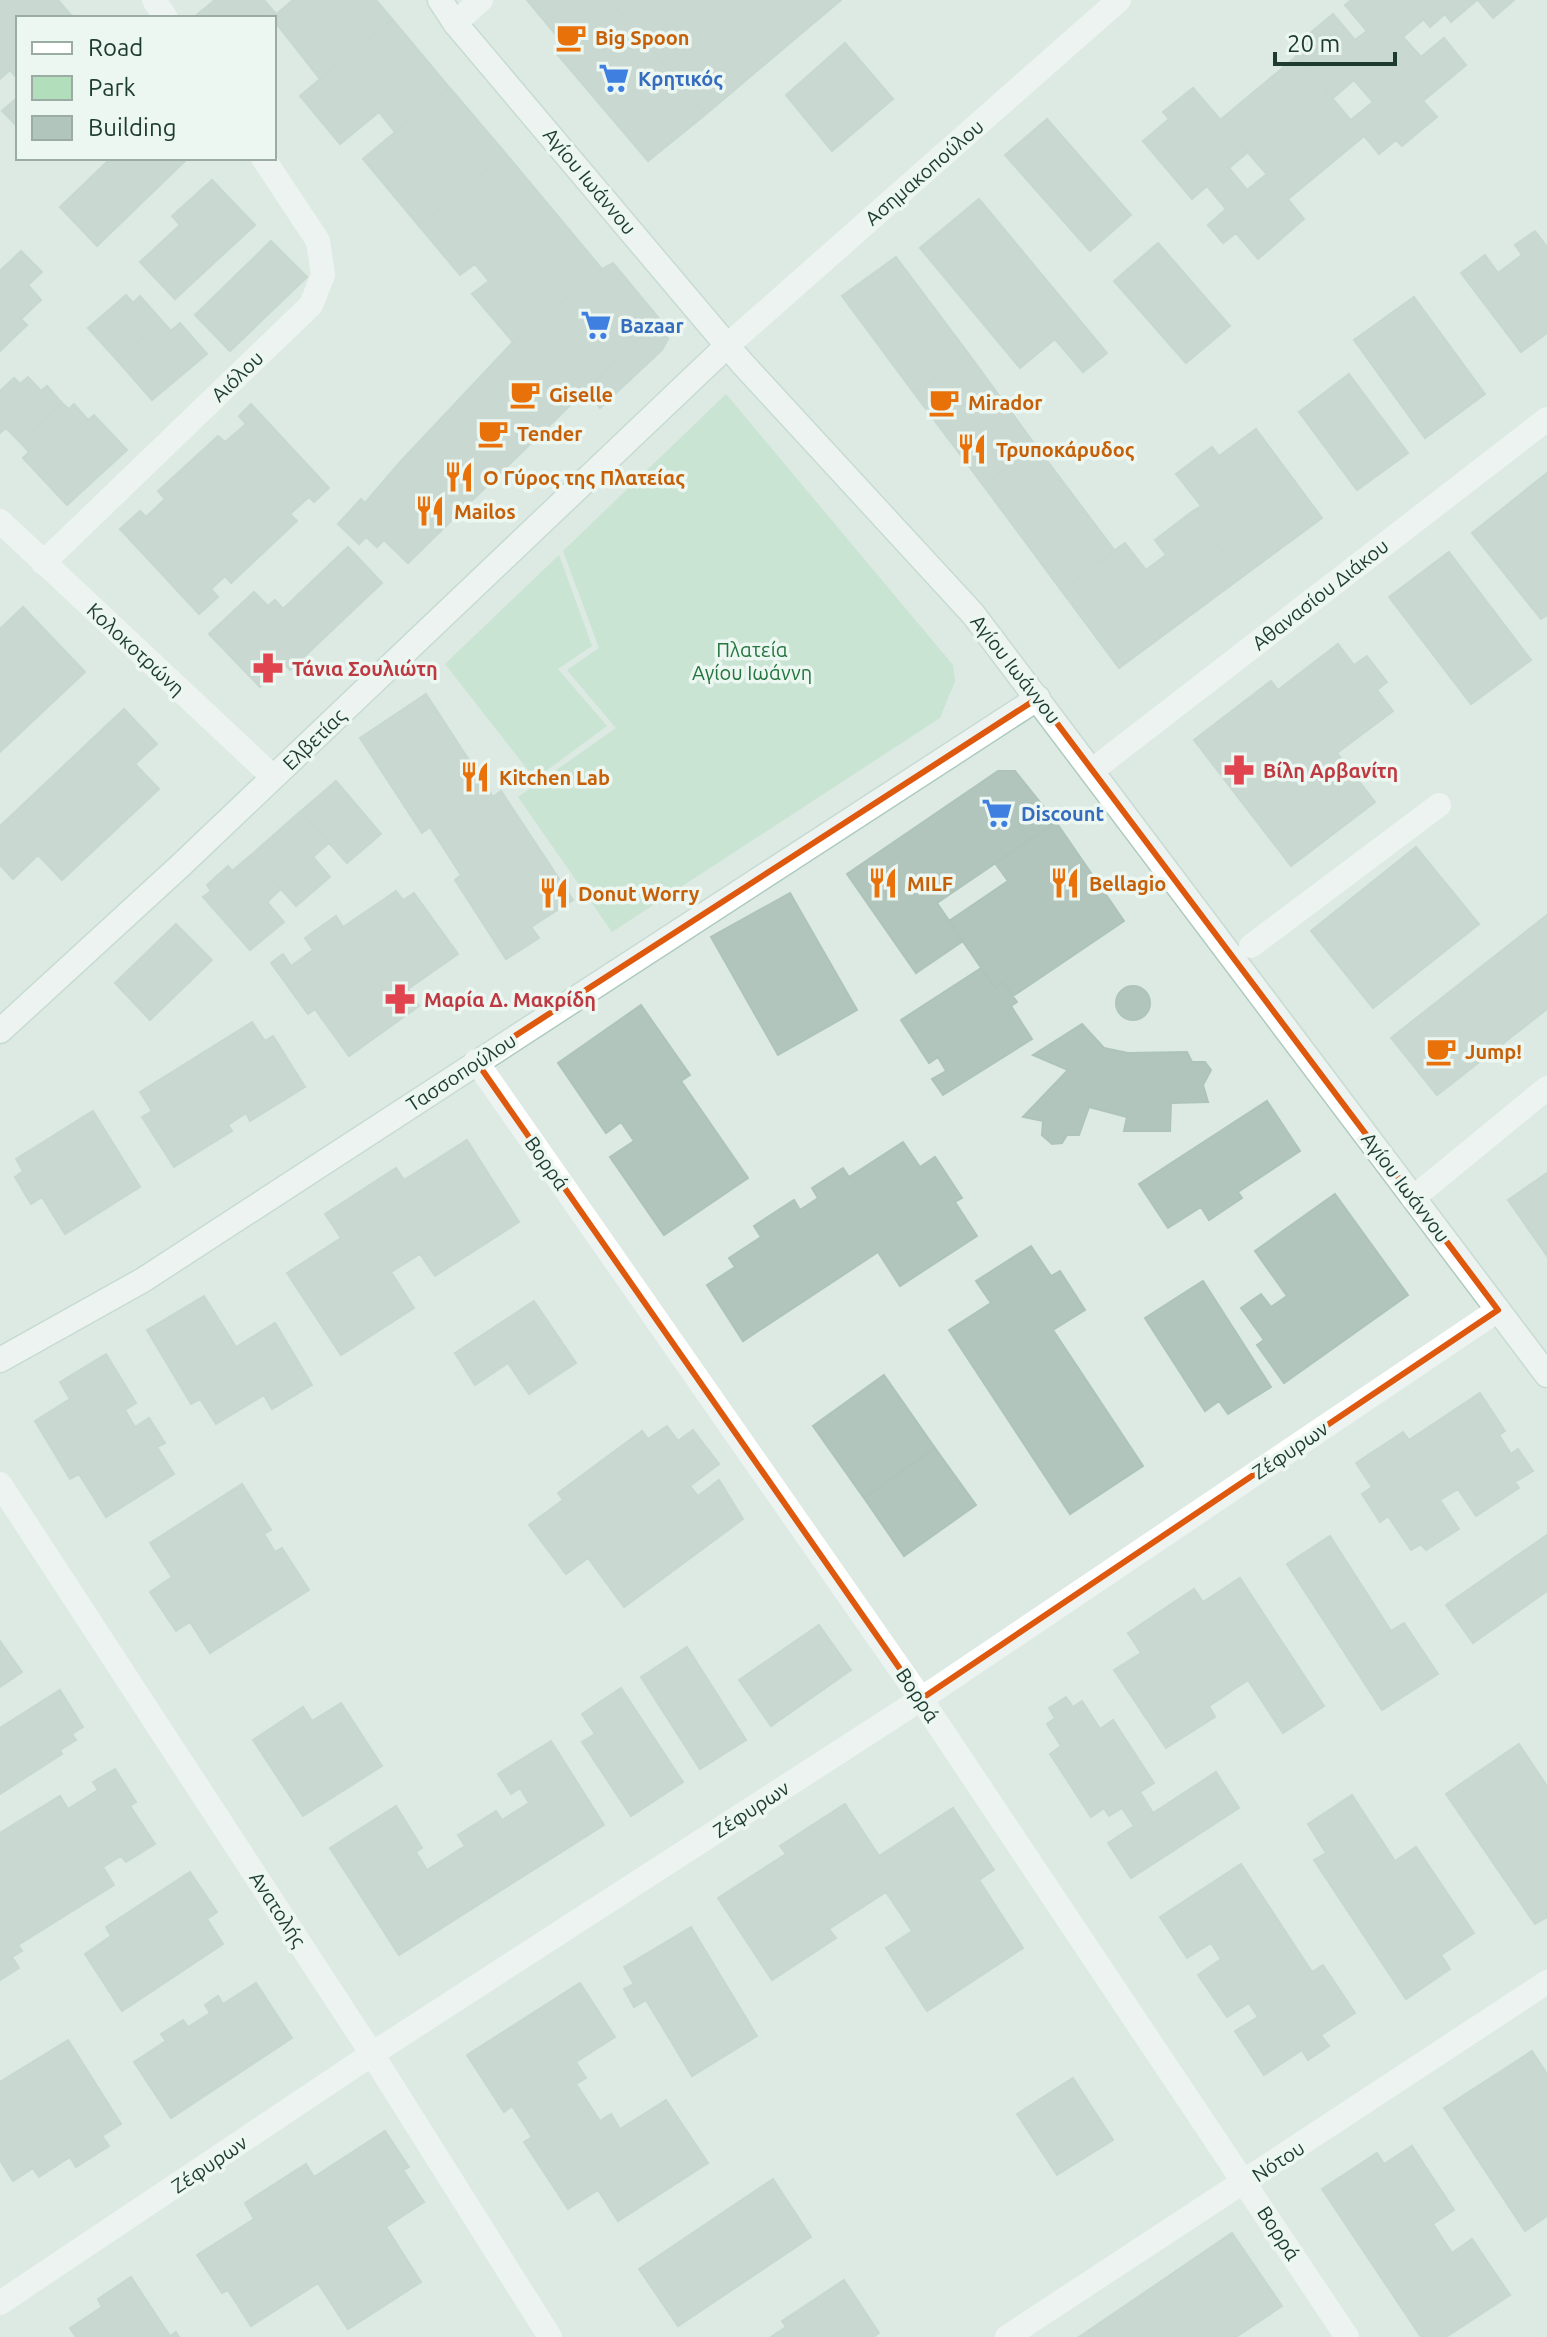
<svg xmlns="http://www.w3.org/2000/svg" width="1547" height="2337" font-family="Ubuntu,sans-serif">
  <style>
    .green { fill: #b2debc }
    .building { fill: #b1c5bc; stroke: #aec4ba; stroke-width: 2 }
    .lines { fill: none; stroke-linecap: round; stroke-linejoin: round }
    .secondary-casing { stroke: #aecbbf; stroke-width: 27 }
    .street { stroke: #fff; stroke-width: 24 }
    .secondary { stroke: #fff; stroke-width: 24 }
    .marked { fill: none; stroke: #de580e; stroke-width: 6; stroke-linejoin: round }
    .labels { text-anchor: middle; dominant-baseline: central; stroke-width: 7; stroke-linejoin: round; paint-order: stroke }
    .food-label { font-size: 20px; font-weight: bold; fill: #c56008; stroke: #edf7f1; text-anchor: start }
    .shop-label { font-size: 20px; font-weight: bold; fill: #366cbe; stroke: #edf7f1; text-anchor: start }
    .street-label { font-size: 20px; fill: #1d3b31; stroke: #edf7f1 }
    .park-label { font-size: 20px; fill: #24753f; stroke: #edf7f1 }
    .health-label { font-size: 20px; font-weight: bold; fill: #be3a42; stroke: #edf7f1; text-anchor: start }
  </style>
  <rect width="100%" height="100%" fill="#dceae3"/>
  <path class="green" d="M726 394 953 665 955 681 940 718 612 932 518 797 616 728 567 670 599 648 563 551Z
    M559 555 592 646 558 669 607 726 535 779 445 664Z"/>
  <path class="building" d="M0 0H58L71 15 68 18H18V79L10 70 0 79Z
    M215 0H264L275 13 269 18H193Z
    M293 0H376L392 19 320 79 272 18Z
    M527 0H610L706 114 648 161 557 54 566 47Z
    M610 0H841L706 114Z
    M1351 0H1407L1424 19 1403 37 1421 57 1444 38 1466 65 1423 101 1437 117 1402 146 1396 140 1379 154 1351 120 1373 102 1354 80 1333 98 1291 49 1333 14 1355 40 1367 31 1345 5Z
    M1407 0H1477L1451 22 1445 14 1430 27Z
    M1478 0H1514L1493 18Z
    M392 19 449 87 395 132 379 112 340 144 300 96Z
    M845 43 893 99 832 151 786 95Z
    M1297 56 1364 136 1288 199 1220 120Z
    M449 87 506 154 419 226 363 159Z
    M1193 88 1248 152 1229 168 1247 190 1267 174 1304 219 1258 259 1236 233 1223 243 1208 225 1226 209 1207 186 1192 199 1143 141 1169 119 1163 112Z
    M18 97V127L2 111Z
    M1047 119 1131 215 1090 251 1005 155Z
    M506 154 602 269 513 342 472 294 489 281 475 264 460 275 419 226Z
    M111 158 187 159 97 246 60 207Z
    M212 180 255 225 175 299 140 262 180 225 172 216Z
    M979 199 1107 353 1083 372 1055 339 1020 368 920 248Z
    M1535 231 1547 247V333L1521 352 1461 273 1485 255 1498 273 1522 255 1515 245Z
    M271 241 307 277 230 351 195 315Z
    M1158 243 1230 326 1186 363 1114 281Z
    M21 251 42 272 28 285 41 300 21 319 27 325 0 351V271Z
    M896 257 968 353 914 393 842 296Z
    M613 263 666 327 668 339 662 350 600 408 587 391 647 331 602 269Z
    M602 269 647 331 455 517 400 462 513 342Z
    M126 295 133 303 140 296 162 321 117 360 88 328Z
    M1414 297 1485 394 1425 438 1354 340Z
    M162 321 171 331 180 323 207 354 152 400 117 360Z
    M968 353 1036 446 983 485 914 393Z
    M1349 374 1408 453 1357 490 1299 412Z
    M28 377 41 391 47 386 62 403 20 442 6 428 0 433V391L14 378 20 384Z
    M62 403 69 409 74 404 88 420 94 415 127 450 67 505 23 458 29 452 20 442Z
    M251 404 329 488 314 502 309 497 290 514 297 521 231 583 225 576 211 589 218 597 199 614 120 529 140 511 146 517 165 499 158 491 218 436 225 442 246 424 239 416Z
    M1256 429 1322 518 1242 577 1193 511 1201 506 1176 474 1212 447 1219 456Z
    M1036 446 1115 551 1061 590 983 485Z
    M400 462 455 517 408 563 384 540 377 547 366 537 359 544 338 524 361 499 365 503Z
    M1547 473V615L1541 619 1472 533Z
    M1193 511 1242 577 1119 668 1061 590 1125 543 1146 570 1166 555 1155 540Z
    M348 547 382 583 290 670 285 664 260 687 209 634 254 592 268 606 275 600 283 609Z
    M1449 552 1531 660 1471 704 1389 597Z
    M23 607 85 672 0 752V629Z
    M1338 644 1354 665 1367 656 1387 682 1377 690 1393 711 1337 753 1375 802 1291 866 1194 740 1271 681 1278 690Z
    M426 694 493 797 501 791 573 900 531 927 539 938 506 959 455 880 461 875 430 827 422 833 360 738Z
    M124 709 157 744 135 764 159 789 62 880 38 855 13 879 0 865V826Z
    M998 771H1015L1056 822 937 903 963 941 916 973 847 874Z
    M336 781 381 834 347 863 301 811Z
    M301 811 329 843 313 857 330 877 296 906 251 855Z
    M1056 822 1124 921 1013 996 1003 982 995 988 949 921 1008 881 995 863Z
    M1416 847 1479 924 1373 1008 1311 931Z
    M251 855 281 889 267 902 284 922 250 950 203 897 211 891 207 885 228 866 232 871Z
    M396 891 403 900 414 893 458 954 408 989 419 1006 349 1056 315 1009 308 1014 271 963 283 954 291 966 313 950 305 938 336 916 343 927Z
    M790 893 857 1010 778 1055 711 937Z
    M1547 915V1009L1437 1095 1391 1038Z
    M176 924 212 960 150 1020 115 983Z
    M981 968 995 988 1003 982 1017 1002 1011 1006 1032 1039 943 1095 932 1079 946 1071 938 1057 929 1063 901 1020Z
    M1116 1003a17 17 0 1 1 34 0a17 17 0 1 1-34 0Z
    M641 1005 690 1075 681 1081 748 1178 664 1235 610 1157 634 1141 621 1122 606 1133 558 1063Z
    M252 1022 265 1041 273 1036 305 1087 250 1121 246 1113 228 1125 232 1131 174 1167 142 1117 152 1111 140 1092Z
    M1082 1024 1104 1048 1128 1053 1187 1052 1192 1062H1205L1211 1070 1203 1085 1208 1102 1171 1103 1170 1131H1124L1127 1117 1089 1107 1079 1135H1067L1062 1143 1052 1144 1042 1135 1043 1121 1023 1117 1068 1070 1033 1055Z
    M1267 1101 1300 1151 1238 1192 1242 1198 1209 1220 1201 1207 1168 1228 1139 1184Z
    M93 1111 140 1187 65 1234 42 1197 31 1204 15 1177 23 1171 16 1159Z
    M467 1140 519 1222 435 1276 420 1254 391 1272 414 1308 341 1355 287 1273 341 1238 325 1214 396 1168 404 1180Z
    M903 1142 920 1167 935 1157 962 1198 955 1202 977 1236 900 1286 878 1252 743 1341 707 1285 735 1267 729 1258 761 1237 754 1226 794 1200 800 1210 818 1198 812 1188 843 1168 849 1177Z
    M1547 1173V1256L1508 1200Z
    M1335 1194 1408 1295 1284 1383 1257 1345 1264 1340 1241 1308 1261 1294 1271 1307 1287 1296 1255 1251Z
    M1031 1246 1051 1276 1060 1271 1085 1310 1053 1330 1143 1466 1070 1514 949 1330 991 1303 976 1281Z
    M1203 1281 1271 1387 1228 1414 1219 1401 1205 1411 1145 1318Z
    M204 1296 236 1347 275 1323 312 1385 272 1409 264 1395 216 1424 200 1399 191 1404 147 1330Z
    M534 1301 576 1363 529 1394 508 1363 475 1385 455 1353Z
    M106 1354 136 1403 125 1410 135 1427 149 1418 165 1443 157 1447 174 1474 106 1517 79 1474 70 1479 35 1421 70 1399 60 1382Z
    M884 1375 935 1448 864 1498 813 1426Z
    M1480 1393 1505 1431 1499 1435 1511 1454 1518 1449 1533 1471 1515 1482 1519 1488 1476 1516 1458 1489 1440 1500 1459 1529 1426 1550 1421 1544 1411 1550 1388 1516 1380 1522 1362 1494 1372 1487 1356 1463 1403 1432 1409 1440Z
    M667 1426 678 1441 693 1430 719 1464 690 1486 698 1496 719 1480 743 1519 624 1607 588 1558 566 1574 529 1525 563 1500 558 1493 642 1431 648 1439Z
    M935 1448 976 1505 904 1556 864 1498Z
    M242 1484 271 1530 264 1534 275 1552 282 1548 309 1590 210 1653 190 1622 176 1631 150 1592 172 1577 150 1543Z
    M1547 1535V1591L1473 1643 1446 1605Z
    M1330 1536 1391 1631 1404 1623 1438 1674 1382 1710 1287 1564Z
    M1240 1578 1324 1706 1283 1733 1248 1680 1209 1706 1215 1717 1166 1748 1114 1670 1141 1653 1128 1633 1194 1589 1203 1602Z
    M819 1625 851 1670 771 1726 739 1680Z
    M0 1641 22 1672 0 1687Z
    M687 1647 746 1740 700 1769 641 1677Z
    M621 1688 683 1782 631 1816 582 1742 595 1734 582 1714Z
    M60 1690 83 1727 72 1734 76 1740 60 1750 62 1754 0 1794V1728Z
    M1066 1697 1073 1707 1082 1701 1100 1729 1113 1720 1154 1783 1140 1792 1153 1813 1216 1772 1239 1808 1131 1878 1108 1843 1134 1826 1122 1808 1109 1816 1104 1808 1091 1817 1050 1754 1061 1746 1047 1724 1055 1718 1049 1708Z
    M341 1703 382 1766 303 1816 253 1740 303 1707 312 1721Z
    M551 1741 604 1825 399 1955 330 1848 396 1806 422 1848 416 1852 427 1870 465 1846 458 1835 496 1811 502 1820 529 1803 520 1788 511 1794 498 1774Z
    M1519 1744 1547 1786V1917L1535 1924 1446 1794Z
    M115 1769 136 1802 130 1806 155 1844 126 1862 121 1856 103 1867 114 1885 18 1945 22 1951 12 1957 19 1968 0 1980V1833L60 1796 68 1809 98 1790 93 1782Z
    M1352 1795 1395 1861 1416 1847 1474 1933 1441 1955 1450 1969 1406 1999 1314 1860 1326 1853 1308 1824Z
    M845 1804 879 1856 953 1808 994 1870 979 1880 1023 1948 927 2011 886 1948 912 1931 886 1892 829 1929 836 1938 772 1980 718 1898 786 1854 780 1846Z
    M1241 1864 1312 1972 1323 1965 1355 2013 1321 2035 1329 2046 1308 2060 1302 2050 1264 2075 1235 2031 1258 2017 1249 2003 1227 2017 1198 1975 1221 1959 1211 1943 1187 1958 1160 1917Z
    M190 1872 217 1912 207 1919 223 1944 122 2011 85 1954 111 1936 106 1927Z
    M691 1927 757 2036 692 2076 646 2000 634 2007 624 1989 634 1984 624 1967Z
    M256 1983 292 2038 171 2118 134 2062 166 2041 161 2034 183 2020 188 2027 210 2013 205 2005 218 1996 223 2004Z
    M580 1983 615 2037 576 2062 586 2078 576 2084 600 2121 611 2114 620 2129 666 2100 708 2163 618 2221 598 2190 568 2209 524 2142 532 2137 512 2106 504 2112 467 2055Z
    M68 2040 121 2124 102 2136 109 2146 76 2167 70 2157 39 2177 33 2168 13 2181 0 2160V2082Z
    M1532 2051 1547 2074V2216L1525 2231 1444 2108Z
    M1073 2078 1113 2140 1057 2175 1017 2114Z
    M385 2131 409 2167 403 2170 424 2202 386 2227 421 2282 348 2329 318 2283 251 2326 228 2290 222 2293 197 2255 254 2219 245 2203 306 2164 314 2177Z
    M1412 2146 1454 2210 1433 2224 1452 2253 1472 2239 1510 2295 1446 2337H1421L1322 2189 1377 2153 1384 2164Z
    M773 2179 811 2237 678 2326 639 2269Z
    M1232 2233 1282 2306 1236 2337H1079Z
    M131 2277 170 2336 176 2332 179 2337H76L70 2328 102 2307 98 2299Z
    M844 2280 879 2333 873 2337H771L786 2327 782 2321Z"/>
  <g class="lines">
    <g class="secondary-casing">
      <path id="secondary" d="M440 0 455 23 742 363 973 614 1547 1375
        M0 1031 180 866 729 344
        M0 1360 143 1280 1038 698"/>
    </g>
    <path class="street" d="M154 0 166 18
      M455 23 481 0
      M729 344 1119 0
      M0 521 273 777
      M43 563 311 305 323 275 318 241 263 158
      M1094 769 1547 419
      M1251 946 1439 805
      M476 1061 921 1699 1347 2337
      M1413 1198 1547 1088
      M0 1484 372 2054 550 2337
      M0 2303 372 2054 921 1699 1498 1310
      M1007 2337 1547 1982"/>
    <use href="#secondary" class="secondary"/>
  </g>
  <path d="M0 0H1547V2337H0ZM1038 698 1498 1310 921 1699 476 1061Z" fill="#dceae3" fill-opacity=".55" fill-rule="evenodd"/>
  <path class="marked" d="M1038 698 1498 1310 921 1699 476 1061Z"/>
  <defs>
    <g id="cafe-bare" transform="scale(2.4)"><path d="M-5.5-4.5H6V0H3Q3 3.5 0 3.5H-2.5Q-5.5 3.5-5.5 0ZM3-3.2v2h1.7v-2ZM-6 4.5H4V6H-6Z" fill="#e8710a" stroke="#edf7f1" stroke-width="2.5" paint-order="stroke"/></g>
    <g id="supermarket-bare" transform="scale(2.4)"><path d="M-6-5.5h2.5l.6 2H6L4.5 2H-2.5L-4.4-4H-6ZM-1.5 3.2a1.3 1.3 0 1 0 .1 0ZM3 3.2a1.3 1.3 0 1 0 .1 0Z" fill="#3f7fe0" stroke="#edf7f1" stroke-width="2.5" paint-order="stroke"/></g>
    <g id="restaurant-bare" transform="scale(2.4)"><path d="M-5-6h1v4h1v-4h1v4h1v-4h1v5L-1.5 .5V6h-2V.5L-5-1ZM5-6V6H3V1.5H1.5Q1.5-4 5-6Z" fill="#e8710a" stroke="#edf7f1" stroke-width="2.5" paint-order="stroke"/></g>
    <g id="pharmacy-bare" transform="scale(2.4)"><path d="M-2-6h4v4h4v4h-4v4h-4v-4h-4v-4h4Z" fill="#e0444e" stroke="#edf7f1" stroke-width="2.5" paint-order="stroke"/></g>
  </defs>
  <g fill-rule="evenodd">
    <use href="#cafe-bare" x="571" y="37"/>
    <use href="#supermarket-bare" x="614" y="78"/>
    <use href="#supermarket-bare" x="596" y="325"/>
    <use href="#cafe-bare" x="525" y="394"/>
    <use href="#cafe-bare" x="944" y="402"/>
    <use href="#cafe-bare" x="493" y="433"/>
    <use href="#restaurant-bare" x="972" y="449"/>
    <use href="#restaurant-bare" x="459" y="477"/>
    <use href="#restaurant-bare" x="430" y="511"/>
    <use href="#pharmacy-bare" x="268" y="668"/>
    <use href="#pharmacy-bare" x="1239" y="770"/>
    <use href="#restaurant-bare" x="475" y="777"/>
    <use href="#supermarket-bare" x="997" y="813"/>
    <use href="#restaurant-bare" x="883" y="883"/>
    <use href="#restaurant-bare" x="1065" y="883"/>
    <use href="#restaurant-bare" x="554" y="893"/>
    <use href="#pharmacy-bare" x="400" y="999"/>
    <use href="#cafe-bare" x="1441" y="1051"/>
  </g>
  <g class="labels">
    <g class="food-label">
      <text x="595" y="37">Big Spoon</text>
      <text x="549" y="394">Giselle</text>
      <text x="968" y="402">Mirador</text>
      <text x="517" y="433">Tender</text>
      <text x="996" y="449">Τρυποκάρυδος</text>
      <text x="483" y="477">Ο Γύρος της Πλατείας</text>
      <text x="454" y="511">Mailos</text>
      <text x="499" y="777">Kitchen Lab</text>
      <text x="907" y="883">MILF</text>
      <text x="1089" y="883">Bellagio</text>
      <text x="578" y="893">Donut Worry</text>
      <text x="1465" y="1051">Jump!</text>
    </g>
    <g class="shop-label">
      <text x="638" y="78">Κρητικός</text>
      <text x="620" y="325">Bazaar</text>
      <text x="1021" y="813">Discount</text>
    </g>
    <g class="street-label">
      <text transform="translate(924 172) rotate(-41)">Ασημακοπούλου</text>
      <text transform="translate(590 181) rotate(50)">Αγίου Ιωάννου</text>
      <text transform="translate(237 376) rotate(-44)">Αιόλου</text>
      <text transform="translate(1320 594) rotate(-38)">Αθανασίου Διάκου</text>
      <text transform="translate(136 649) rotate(43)">Κολοκοτρώνη</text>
      <text transform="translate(1016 669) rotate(52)">Αγίου Ιωάννου</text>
      <text transform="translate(314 739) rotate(-44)">Ελβετίας</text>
      <text transform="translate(461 1072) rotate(-33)">Τασσοπούλου</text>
      <text transform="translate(547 1163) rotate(55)">Βορρά</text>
      <text transform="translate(1406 1187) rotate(53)">Αγίου Ιωάννου</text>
      <text transform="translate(1290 1450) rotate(-34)">Ζέφυρων</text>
      <text transform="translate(918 1695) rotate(56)">Βορρά</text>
      <text transform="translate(751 1809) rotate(-33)">Ζέφυρων</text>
      <text transform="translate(278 1909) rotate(57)">Ανατολής</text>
      <text transform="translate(1278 2161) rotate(-33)">Νότου</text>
      <text transform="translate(209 2164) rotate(-34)">Ζέφυρων</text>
      <text transform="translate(1279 2233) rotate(57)">Βορρά</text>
    </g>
    <g class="park-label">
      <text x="752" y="649">Πλατεία<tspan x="752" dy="23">Αγίου Ιωάννη</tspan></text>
    </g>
    <g class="health-label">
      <text x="292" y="668">Τάνια Σουλιώτη</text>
      <text x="1263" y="770">Βίλη Αρβανίτη</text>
      <text x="424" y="999">Μαρία Δ. Μακρίδη</text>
    </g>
  </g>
  <rect x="16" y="16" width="260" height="144" fill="#edf7f1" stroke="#9aaca4" stroke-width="2"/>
  <rect x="32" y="42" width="40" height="12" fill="#ffffff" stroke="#9aaca4" stroke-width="2"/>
  <text x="88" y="56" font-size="24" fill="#1d3b31">Road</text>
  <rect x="32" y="76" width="40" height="24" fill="#b2debc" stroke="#9aaca4" stroke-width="2"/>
  <text x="88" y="96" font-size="24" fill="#1d3b31">Park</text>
  <rect x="32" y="116" width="40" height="24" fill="#b1c5bc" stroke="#9aaca4" stroke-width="2"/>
  <text x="88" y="136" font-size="24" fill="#1d3b31">Building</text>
  <path d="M1275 52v12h120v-12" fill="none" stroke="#1d3b31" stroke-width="4"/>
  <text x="1287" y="52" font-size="24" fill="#1d3b31" stroke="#edf7f1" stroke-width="6" paint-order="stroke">20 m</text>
</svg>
